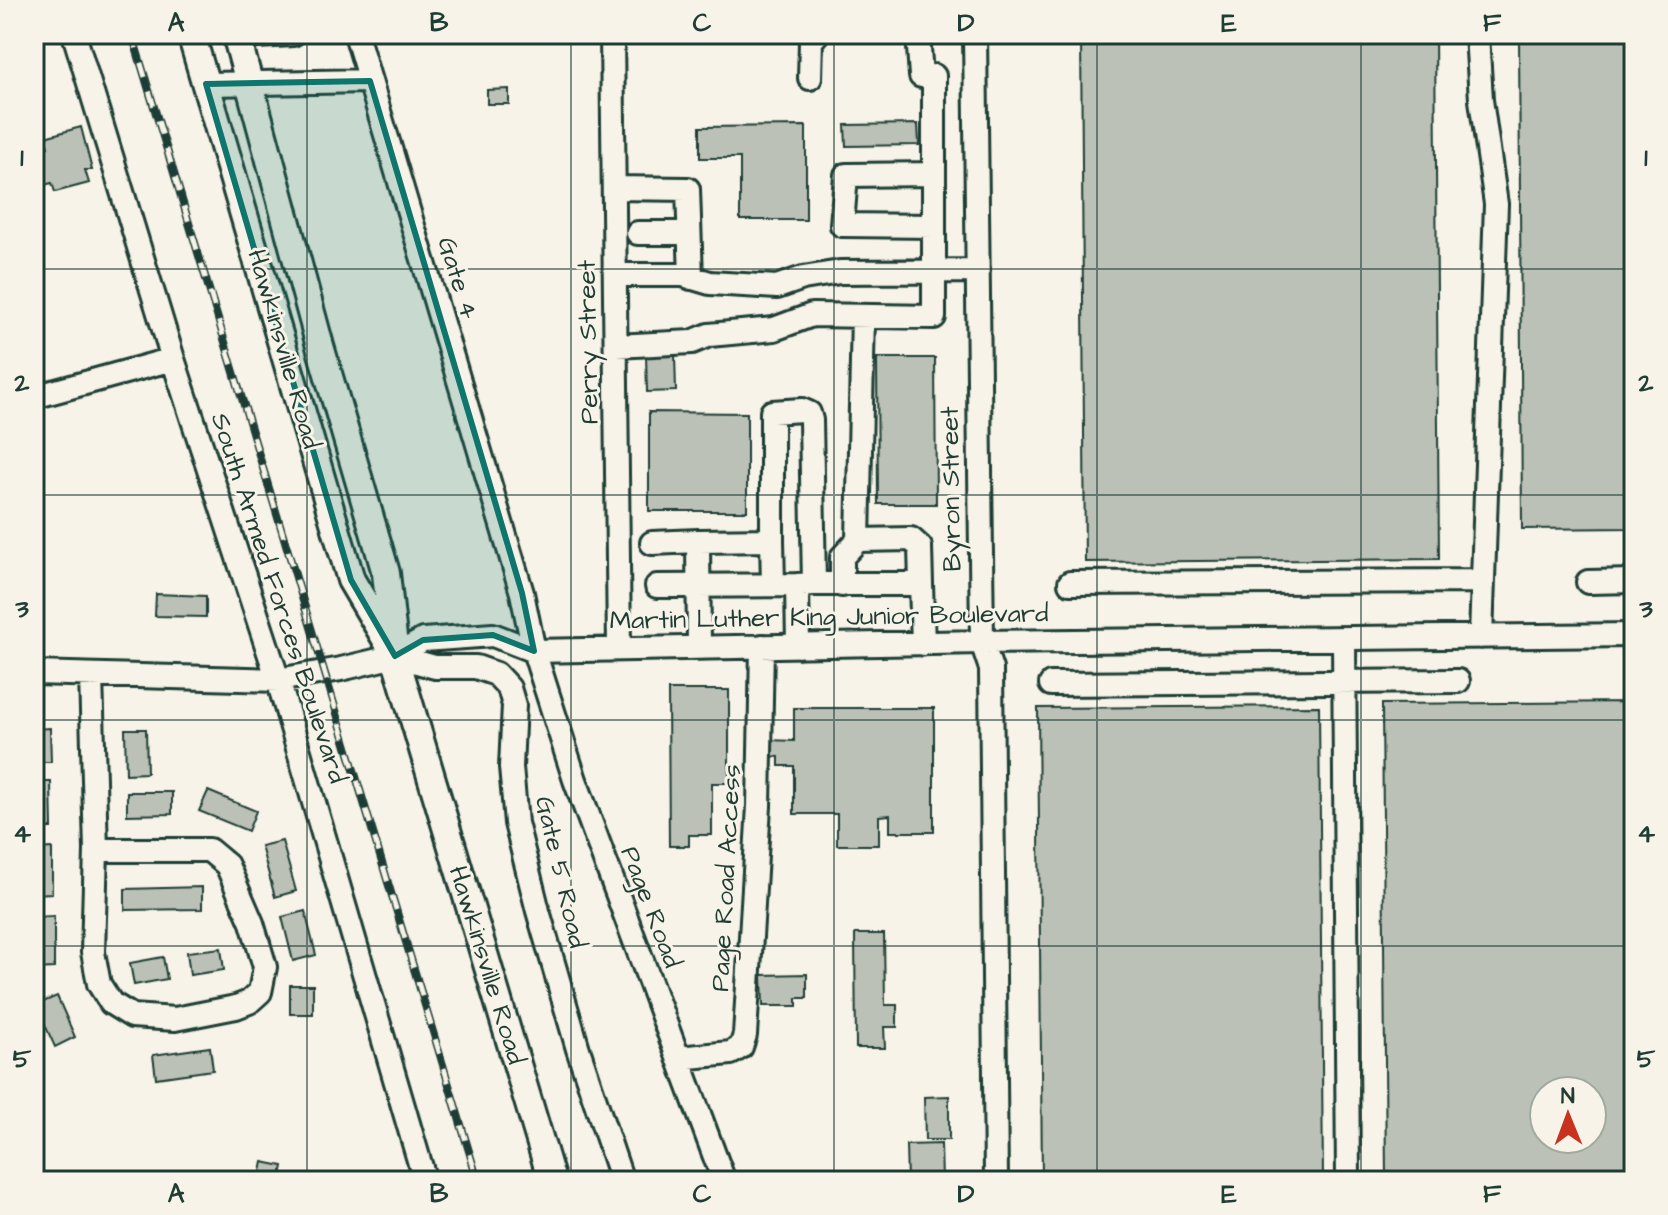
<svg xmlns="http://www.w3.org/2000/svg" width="1668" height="1215" font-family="'Architects Daughter',sans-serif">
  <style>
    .building { fill: #bbc1b6; stroke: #1f3d34; stroke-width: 2; fill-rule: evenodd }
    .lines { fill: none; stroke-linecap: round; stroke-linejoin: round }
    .minor-casing { stroke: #1f3d34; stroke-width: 28 }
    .major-casing { stroke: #1f3d34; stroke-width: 32 }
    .minor { stroke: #f7f3e8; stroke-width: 22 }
    .major { stroke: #f7f3e8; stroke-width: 26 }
    .rail-casing { stroke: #1f3d34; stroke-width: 8 }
    .rail { stroke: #f7f3e8; stroke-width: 5; stroke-dasharray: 15; stroke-linecap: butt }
    .marked { fill: #0f766e; fill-opacity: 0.2; stroke: #0f766e; stroke-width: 6; stroke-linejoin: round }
    .grid { fill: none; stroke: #1f3d34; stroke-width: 2; stroke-opacity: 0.55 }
    .labels { text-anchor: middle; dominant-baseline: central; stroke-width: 6; stroke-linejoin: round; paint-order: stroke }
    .street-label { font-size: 26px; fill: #1f3d34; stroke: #f7f3e8 }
    .neatline { fill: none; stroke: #1f3d34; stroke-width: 3 }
    .grid-label { font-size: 26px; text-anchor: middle; font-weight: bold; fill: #1f3d34 }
  </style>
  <rect width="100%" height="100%" fill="#f7f3e8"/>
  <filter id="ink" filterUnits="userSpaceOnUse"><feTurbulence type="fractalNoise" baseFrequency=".0125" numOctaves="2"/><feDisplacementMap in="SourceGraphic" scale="16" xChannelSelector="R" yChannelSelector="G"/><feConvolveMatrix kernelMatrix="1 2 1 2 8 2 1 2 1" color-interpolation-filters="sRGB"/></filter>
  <g filter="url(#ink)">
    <path class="building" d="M1081 34H1435L1439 559 1085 562Z
      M1519 34H1634V528L1522 529Z
      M509 89V104H487V90Z
      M918 124 919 145 846 146 845 125Z
      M806 126V220H740V158H700V127Z
      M81 127 92 170H85L89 183 55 192 52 183 39 186 34 168V151L48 147 45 137Z
      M675 354 676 391 647 392 646 355Z
      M877 358H935L936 504H878Z
      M649 412 747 413V511H649Z
      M156 594 206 596V617L155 616Z
      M668 690H729V783H712V835H689V846H669Z
      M1634 702V1181H1386L1382 704ZM1544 1091H1592V1139H1544Z
      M1319 706 1323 1181H1042L1038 708Z
      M794 708H934V832H890V815L879 816V845H837V814H794V766H779V757L769 756V740L794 741Z
      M50 728 51 762H34V729Z
      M125 729H146L147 773 126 774Z
      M34 782H51L52 828H34Z
      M208 791 256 811 248 831 199 811Z
      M127 792H172V814L127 815Z
      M282 841 296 891 275 897 261 846Z
      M52 848V893L34 894V849Z
      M202 887V909L125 910V889Z
      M305 911 316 955 293 961 282 917Z
      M54 916V968L34 969V917Z
      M855 934H884L885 1005H897V1027H884L885 1048H856Z
      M221 948 224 970 190 975 187 952Z
      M163 957 167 979 134 985 130 963Z
      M807 974V998H797V1006H763L762 975Z
      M290 985H313V1014H290Z
      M57 996 75 1037 55 1047 36 1005Z
      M210 1047 213 1070 156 1078 153 1055Z
      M949 1096V1140H925L924 1097Z
      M941 1144 942 1181H907L906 1145Z
      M263 1162 283 1166 280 1181H259Z"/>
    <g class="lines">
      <g class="minor-casing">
        <path id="minor" d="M74 34 173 359 278 680 425 1181
          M247 34 257 36 293 34
          M356 34 370 81
          M612 34 619 648
          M918 34 921 76
          M975 34 982 642 991 669 996 1181
          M1477 34 1481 100 1496 204 1481 637
          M810 78 811 41 817 34
          M206 84 370 81 522 593 534 651 575 780 724 1181
          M934 174 846 175 842 225 934 226
          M614 188 688 189 691 278
          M638 233H689
          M615 275H683L710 283 777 287 803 278 840 272 977 271
          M863 316 858 540 911 539 920 547 921 584
          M616 346 692 342 709 335 774 329 812 315 934 317V76
          M34 397 173 359
          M772 540 773 585
          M698 541 772 540V412L802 410 809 413 811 420 814 584
          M652 543 698 541 699 647
          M1588 582 1634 581
          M1070 583 1482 581
          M842 585V557L858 540
          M657 586 797 585
          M1344 639 1348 1181
          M798 646 797 585 814 584H921L923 644
          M395 656 435 667H476L496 674 509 688 514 705 511 767 516 823 538 911 578 1049 622 1181
          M34 673 278 680 341 669 395 656 423 640 493 635 534 651 982 642 1634 635
          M91 676 96 850
          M1051 684 1458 681
          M96 850H209L227 865 252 923 265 967 260 992 249 1002 236 1007 175 1019 132 1016 111 1003 99 984 93 952Z
          M678 1058 731 1053 741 1047 745 1035 759 806 762 646"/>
      </g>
      <g class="major-casing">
        <path id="major" d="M191 34 351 580 390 646
          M236 34 320 346 386 573 395 656 552 1181"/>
      </g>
      <use href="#minor" class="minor"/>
      <use href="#major" class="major"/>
      <g class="rail-casing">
        <path id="rail" d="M132 34 478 1181"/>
      </g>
      <use href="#rail" class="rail"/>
    </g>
  </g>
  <path class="marked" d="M370 81 522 593 534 651 493 635 423 640 395 656 351 580 206 84Z"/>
  <path class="grid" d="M307 34V1181M571 34V1181M834 34V1181M1097 34V1181M1361 34V1181M34 269H1634M34 495H1634M34 720H1634M34 946H1634"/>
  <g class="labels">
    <g class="street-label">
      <text transform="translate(458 278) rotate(73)">Gate 4</text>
      <text transform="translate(588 342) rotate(-91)">Perry Street</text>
      <text transform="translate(284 349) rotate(74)">Hawkinsville Road</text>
      <text transform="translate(951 489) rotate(-91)">Byron Street</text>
      <text transform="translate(279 598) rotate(72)">South Armed Forces Boulevard</text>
      <text transform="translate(829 617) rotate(-1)">Martin Luther King Junior Boulevard</text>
      <text transform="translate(561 872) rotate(77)">Gate 5 Road</text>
      <text transform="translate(726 878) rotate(-87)">Page Road Access</text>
      <text transform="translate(651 907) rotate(69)">Page Road</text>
      <text transform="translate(487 965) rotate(73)">Hawkinsville Road</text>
    </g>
  </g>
  <rect width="1668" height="1215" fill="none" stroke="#f7f3e8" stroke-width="88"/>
  <g transform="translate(1568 1115) rotate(359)"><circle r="38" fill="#f7f3e8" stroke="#a1aaa0" stroke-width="2"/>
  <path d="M0-6L14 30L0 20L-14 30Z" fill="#c8321e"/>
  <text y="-12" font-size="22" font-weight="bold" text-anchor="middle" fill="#1f3d34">N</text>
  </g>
  <rect x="44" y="44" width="1580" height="1127" class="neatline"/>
  <g class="grid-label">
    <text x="176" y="31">A</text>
    <text x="439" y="31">B</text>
    <text x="702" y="31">C</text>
    <text x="966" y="31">D</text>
    <text x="1229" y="31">E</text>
    <text x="1492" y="31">F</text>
    <text x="22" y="166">1</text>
    <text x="1646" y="166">1</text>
    <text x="22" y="391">2</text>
    <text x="1646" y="391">2</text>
    <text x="22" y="617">3</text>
    <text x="1646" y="617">3</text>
    <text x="22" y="842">4</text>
    <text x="1646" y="842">4</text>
    <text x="22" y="1067">5</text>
    <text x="1646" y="1067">5</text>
    <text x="176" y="1202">A</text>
    <text x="439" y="1202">B</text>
    <text x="702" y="1202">C</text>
    <text x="966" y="1202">D</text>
    <text x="1229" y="1202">E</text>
    <text x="1492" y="1202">F</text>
  </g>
</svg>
